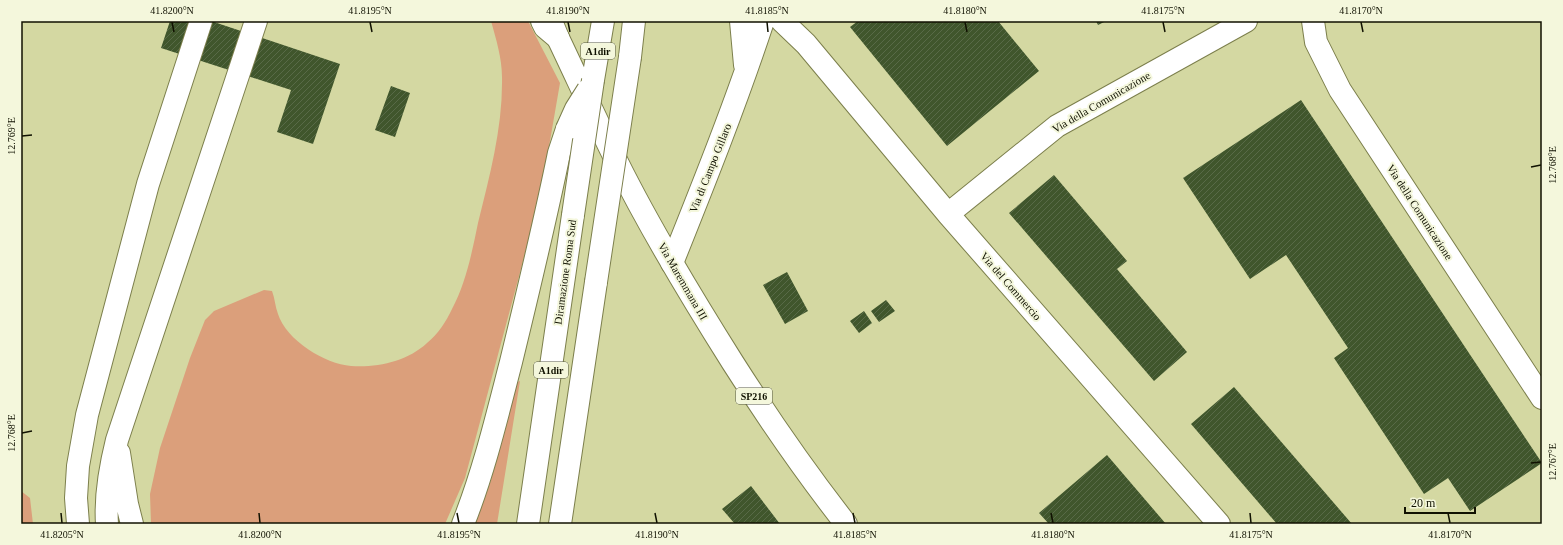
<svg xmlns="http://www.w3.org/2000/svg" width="1563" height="545" font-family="'Times New Roman',serif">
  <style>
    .green { fill: #db9f7b }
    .building { fill: url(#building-hatch) }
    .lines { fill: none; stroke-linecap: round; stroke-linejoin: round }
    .minor-casing { stroke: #7c7f4c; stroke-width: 24 }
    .major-casing { stroke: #7c7f4c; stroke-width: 24 }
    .highway-casing { stroke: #7c7f4c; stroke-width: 24 }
    .minor { stroke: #fff; stroke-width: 22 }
    .major { stroke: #fff; stroke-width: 22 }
    .highway { stroke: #fff; stroke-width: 22 }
    .highway-bridge-casing { stroke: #7c7f4c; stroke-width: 24; stroke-linecap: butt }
    .highway-bridge { stroke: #fff; stroke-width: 22 }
    .ticks { fill: none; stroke: #101101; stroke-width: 1.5 }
    .labels { text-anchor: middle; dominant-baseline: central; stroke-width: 4; stroke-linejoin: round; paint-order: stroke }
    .shield { fill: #f4f7dc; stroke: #545643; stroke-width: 1 }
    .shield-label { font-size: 10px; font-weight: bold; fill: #101101 }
    .street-label { font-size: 11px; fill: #101101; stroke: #f4f7dc }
    .neatline { fill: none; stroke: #101101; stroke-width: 1.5 }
    .ticks-label { font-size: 10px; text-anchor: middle; fill: #101101 }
  </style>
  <defs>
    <pattern id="building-hatch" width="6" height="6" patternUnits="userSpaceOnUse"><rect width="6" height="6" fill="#40562c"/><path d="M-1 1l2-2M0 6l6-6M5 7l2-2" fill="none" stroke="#586a47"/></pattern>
  </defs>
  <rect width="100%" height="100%" fill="#d4d8a2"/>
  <path class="green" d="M491 21H528L560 83 542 187 522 265 465 478 445 524H151L150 494 160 448 190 358 205 320 214 311 264 290 272 291C275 299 275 306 278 314 286 340 325 364 351 366 377 368 408 361 427 343 438 334 446 322 452 309 466 283 472 252 478 223 490 175 503 126 502 77 502 58 496 39 491 21Z
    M520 381 497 524H475L491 480 515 383Z
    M21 491 30 498 33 524H21Z"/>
  <path class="building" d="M170 21H211L340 64 313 144 277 132 291 90 161 48Z
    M858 21H998L1039 71 947 146 850 27Z
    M1096 21H1106L1098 25Z
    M391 86 410 93 395 137 375 130Z
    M1301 100 1542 463 1470 511 1448 478 1424 494 1334 358 1348 348 1286 255 1250 279 1183 178Z
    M1054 175 1127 261 1117 269 1187 352 1154 381 1009 213Z
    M787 272 808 311 785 324 763 285Z
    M886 300 895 311 879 322 871 311Z
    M864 311 872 323 859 333 850 321Z
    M1234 387 1352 524H1277L1191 424Z
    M1107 455 1166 524H1049L1039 513Z
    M751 486 780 524H735L722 509Z"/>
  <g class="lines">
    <g class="minor-casing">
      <path id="minor" d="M741 21 745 65
        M782 21 806 44 948 214 1219 524
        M1313 21 1316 42 1340 90 1542 398
        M948 214 1057 126 1246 21
        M672 263C704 183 736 103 763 21"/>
    </g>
    <g class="major-casing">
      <path id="major" d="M551 21 558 38C578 80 597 122 618 164 652 232 692 298 733 363 768 418 806 473 846 524"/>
    </g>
    <g class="highway-casing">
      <path id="highway" d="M542 21 545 27 558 38
        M630 57 634 21
        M593 80 603 21
        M119 453 127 504 132 524
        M78 524 76 498 78 466 87 415 148 184 201 21
        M107 524C105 495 110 468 117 440L256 21
        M463 524C484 471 497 416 511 362 528 292 545 222 559 153L567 129
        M528 524 573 215
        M560 524 596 282"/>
    </g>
    <use href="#minor" class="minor"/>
    <use href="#major" class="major"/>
    <use href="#highway" class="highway"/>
    <g class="highway-bridge-casing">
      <path id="highway-bridge" d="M567 129 576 109 588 90
        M573 215 593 80
        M596 282 630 57"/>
    </g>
    <use href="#highway-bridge" class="highway-bridge"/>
  </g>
  <path class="ticks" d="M172 22 174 32M370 22 372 32M568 22 570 32M767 22 768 32M965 22 967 32M1163 22 1165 32M1361 22 1363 32M22 136 32 135M1531 167 1541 165M22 433 32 431M1531 463 1541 462M61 513 62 523M259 513 260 523M457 513 459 523M655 513 657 523M853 513 855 523M1051 513 1053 523M1250 513 1251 523M1448 513 1450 523"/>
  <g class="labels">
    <g class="shield">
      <rect x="581" y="43" width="34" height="16" rx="3"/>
      <rect x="534" y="362" width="34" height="16" rx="3"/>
      <rect x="736" y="388" width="36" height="16" rx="3"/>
    </g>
    <g class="shield-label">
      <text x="598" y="51">A1dir</text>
      <text x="551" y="370">A1dir</text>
      <text x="754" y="396">SP216</text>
    </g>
    <g class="street-label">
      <text transform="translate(1101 102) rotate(-30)">Via della Comunicazione</text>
      <text transform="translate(710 168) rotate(-68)">Via di Campo Gillaro</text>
      <text transform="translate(1420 212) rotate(57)">Via della Comunicazione</text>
      <text transform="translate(565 272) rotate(-82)">Diramazione Roma Sud</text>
      <text transform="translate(683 281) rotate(60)">Via Maremmana III</text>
      <text transform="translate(1011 286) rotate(49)">Via del Commercio</text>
    </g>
  </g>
  <rect width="1563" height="545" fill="none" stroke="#f4f7dc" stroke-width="44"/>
  <path d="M1405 507v6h70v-6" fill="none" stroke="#101101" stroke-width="2"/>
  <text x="1411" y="507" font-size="12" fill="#101101" stroke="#f4f7dc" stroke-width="3" paint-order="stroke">20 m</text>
  <rect x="22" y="22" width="1519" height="501" class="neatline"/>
  <g class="ticks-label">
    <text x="172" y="14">41.8200°N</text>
    <text x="370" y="14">41.8195°N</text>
    <text x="568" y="14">41.8190°N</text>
    <text x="767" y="14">41.8185°N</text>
    <text x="965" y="14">41.8180°N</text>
    <text x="1163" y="14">41.8175°N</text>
    <text x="1361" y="14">41.8170°N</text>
    <text transform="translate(11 136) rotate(-90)" y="4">12.769°E</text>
    <text transform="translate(1552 165) rotate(-90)" y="4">12.768°E</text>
    <text transform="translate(11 433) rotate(-90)" y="4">12.768°E</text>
    <text transform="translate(1552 462) rotate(-90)" y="4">12.767°E</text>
    <text x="62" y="538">41.8205°N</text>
    <text x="260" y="538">41.8200°N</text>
    <text x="459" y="538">41.8195°N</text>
    <text x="657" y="538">41.8190°N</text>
    <text x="855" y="538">41.8185°N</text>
    <text x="1053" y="538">41.8180°N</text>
    <text x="1251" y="538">41.8175°N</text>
    <text x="1450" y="538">41.8170°N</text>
  </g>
</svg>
